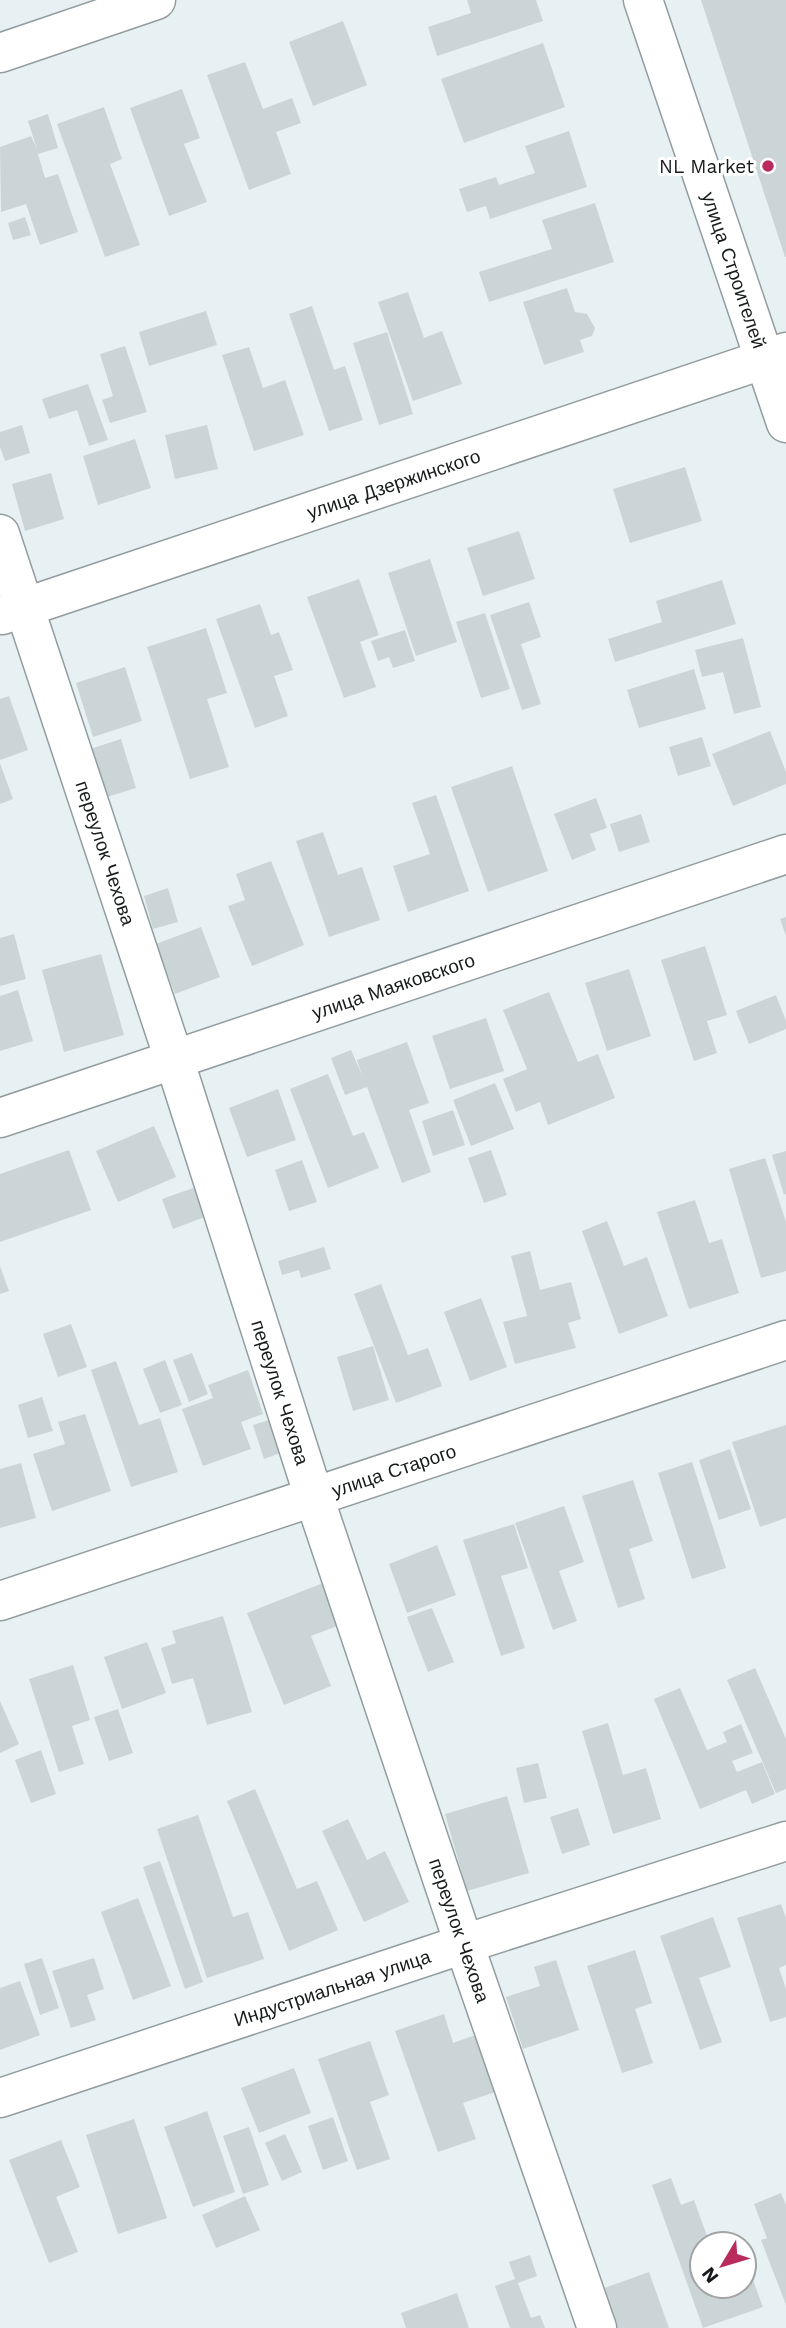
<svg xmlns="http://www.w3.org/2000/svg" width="786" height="2328" font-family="'Work Sans',sans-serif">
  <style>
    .building { fill: #cbd5d7 }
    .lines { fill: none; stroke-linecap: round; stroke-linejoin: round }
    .minor-casing { stroke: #939d9f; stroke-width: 41 }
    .minor { stroke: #fff; stroke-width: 38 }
    .poi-dot { fill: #b92b5d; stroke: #fff; stroke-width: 2.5 }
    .labels { text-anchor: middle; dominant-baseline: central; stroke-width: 6; stroke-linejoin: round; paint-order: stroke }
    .poi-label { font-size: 19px; fill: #171b1b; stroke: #fff; text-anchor: end }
    .street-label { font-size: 19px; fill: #171b1b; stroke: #fff }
  </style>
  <rect width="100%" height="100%" fill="#e7f1f3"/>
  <path class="building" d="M467 0H536L543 21 437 56 428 27 471 13Z
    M701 0H786V257H785Z
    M343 21 367 85 313 106 289 42Z
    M543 43 565 107 464 143 441 79Z
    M245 62 263 109 292 98 301 123 276 132 291 174 249 190 207 75Z
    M182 89 200 138 184 144 207 202 169 216 130 108Z
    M104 107 122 159 110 164 140 245 105 257 57 124Z
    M48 114 58 148 38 154 45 178 58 174 78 232 40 245 26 204 1 212 0 147 31 136 37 149 28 121Z
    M569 131 587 187 490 219 486 206 467 212 459 189 496 177 499 185 535 173 525 146Z
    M595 203 614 262 489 302 479 272 552 249 542 220Z
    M25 217 31 235 13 240 8 223Z
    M567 288 575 312 587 314 595 328 592 336 580 340 584 352 544 365 523 302Z
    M408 292 424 338 442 331 462 384 413 401 378 302Z
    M312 306 334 370 345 366 363 420 329 431 289 314Z
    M206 311 217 345 149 366 139 332Z
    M387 332 413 414 379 425 353 343Z
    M125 346 147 412 110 423 102 400 113 396 100 354Z
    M249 347 263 388 285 380 304 435 254 451 222 355Z
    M88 384 108 440 89 446 77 410 49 419 42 399Z
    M22 425 30 453 5 461 0 447V432Z
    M207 425 218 469 175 479 165 435Z
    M135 439 151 488 98 505 83 456Z
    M685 467 702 521 630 543 613 489Z
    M51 473 64 519 25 531 12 484Z
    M519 531 535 579 483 596 467 548Z
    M430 559 457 642 416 656 388 573Z
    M359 579 379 635 360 642 376 687 344 698 307 597Z
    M722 580 736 624 615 662 608 639 662 622 656 601Z
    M529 602 541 637 521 644 541 704 522 710 490 615Z
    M260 604 271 635 279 632 293 670 274 676 288 716 255 728 216 619Z
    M485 613 510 689 481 698 456 622Z
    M206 628 227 693 207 699 229 767 190 779 147 647Z
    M405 630 415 661 393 668 389 657 378 661 371 641Z
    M743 638 761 707 734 714 723 672 702 677 695 650Z
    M125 667 142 721 93 737 76 683Z
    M694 669 706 709 639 728 627 690Z
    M9 696 28 750 0 760V699Z
    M770 731 786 772V784L733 806 712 754Z
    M702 737 711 766 678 776 669 747Z
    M121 739 136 788 104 798 90 749Z
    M0 763 13 799 0 804Z
    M512 766 548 871 488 892 451 787Z
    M436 795 469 891 408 912 393 866 430 854 412 803Z
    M596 798 607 828 590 834 596 850 572 860 554 814Z
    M641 814 650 842 619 852 610 824Z
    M323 832 338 875 362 867 380 920 329 937 296 841Z
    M271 861 304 945 252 966 228 906 245 900 236 874Z
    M168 888 178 922 153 929 144 896Z
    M786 917V936L780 919Z
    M201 927 220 977 175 994 156 944Z
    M14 934 26 979 0 986V938Z
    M705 946 727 1015 707 1021 717 1053 694 1061 661 960Z
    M101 954 124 1035 64 1052 42 970Z
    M629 969 651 1036 607 1051 585 983Z
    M18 990 33 1041 0 1051V996Z
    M549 992 578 1062 598 1054 615 1098 548 1125 540 1102 516 1112 503 1079 527 1069 503 1010Z
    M776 995 786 1021V1029L749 1044 736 1011Z
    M486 1018 504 1071 450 1089 432 1036Z
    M407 1042 429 1103 409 1110 431 1172 402 1183 367 1087 345 1095 331 1058 351 1050 362 1075 357 1060Z
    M328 1074 353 1136 364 1132 379 1168 328 1188 290 1089Z
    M495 1083 514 1129 471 1146 453 1100Z
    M278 1089 296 1140 247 1157 229 1108Z
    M453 1110 465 1145 433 1156 422 1121Z
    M154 1126 176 1177 118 1202 96 1151Z
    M69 1150 91 1210 0 1242V1174Z
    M491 1150 507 1195 484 1203 468 1158Z
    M786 1151V1194L784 1195 772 1155Z
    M765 1158 786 1222V1271L761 1278 729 1169Z
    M302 1160 317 1202 289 1211 275 1170Z
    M199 1186 210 1215 173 1229 162 1199Z
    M695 1200 709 1243 722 1239 739 1293 689 1309 657 1212Z
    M607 1221 624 1266 647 1257 668 1316 619 1334 582 1231Z
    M324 1247 331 1269 301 1278 299 1270 282 1275 278 1261Z
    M530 1251 540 1290 571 1282 581 1319 568 1323 576 1348 515 1364 503 1322 527 1316 511 1256Z
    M0 1266 9 1291 0 1294Z
    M381 1284 408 1355 428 1348 442 1386 396 1403 354 1294Z
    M481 1298 507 1367 470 1381 444 1312Z
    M71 1324 87 1367 58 1377 43 1334Z
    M373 1346 389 1400 353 1411 337 1357Z
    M192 1353 208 1394 189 1402 173 1360Z
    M165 1360 182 1405 160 1413 143 1369Z
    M116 1361 139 1425 160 1418 178 1472 131 1487 91 1370Z
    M248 1370 263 1414 241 1422 251 1449 203 1466 182 1409 213 1398 208 1385Z
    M42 1397 53 1431 28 1438 18 1405Z
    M85 1414 111 1491 52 1511 33 1454 65 1444 58 1422Z
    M278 1417 288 1450 264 1459 253 1425Z
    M786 1425V1518L760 1527 732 1442Z
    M730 1449 751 1509 719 1520 699 1460Z
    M692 1462 726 1568 692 1579 658 1473Z
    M21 1463 36 1518 0 1528V1469Z
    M633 1480 653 1541 629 1549 645 1599 618 1608 582 1496Z
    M564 1506 584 1562 559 1571 577 1621 553 1630 515 1523Z
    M514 1524 528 1568 501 1576 525 1648 501 1656 463 1540Z
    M437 1545 456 1595 407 1613 389 1564Z
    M323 1583 340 1625 311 1636 331 1686 284 1705 247 1613Z
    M432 1608 454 1662 428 1672 407 1617Z
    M223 1616 252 1712 207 1725 193 1678 172 1684 161 1648 176 1643 172 1631Z
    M147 1642 166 1693 122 1709 104 1657Z
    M73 1665 90 1720 72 1726 84 1764 59 1772 29 1679Z
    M755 1668 786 1739V1789L776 1793 727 1680Z
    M680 1688 707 1750 727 1742 723 1732 741 1724 753 1753 732 1761 737 1772 762 1762 775 1794 752 1804 746 1790 700 1809 654 1699Z
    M0 1701 19 1744 0 1753Z
    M118 1709 133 1753 109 1761 94 1717Z
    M608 1723 623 1775 646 1768 661 1819 613 1834 582 1731Z
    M41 1750 56 1794 31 1803 15 1760Z
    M538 1763 547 1798 524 1803 516 1768Z
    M255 1789 297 1889 317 1881 338 1930 289 1951 227 1801Z
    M507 1796 529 1873 467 1891 445 1814Z
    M578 1808 590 1845 562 1854 550 1817Z
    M198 1815 233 1917 248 1912 264 1959 207 1978 157 1829Z
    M348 1819 367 1860 385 1851 409 1902 364 1922 322 1831Z
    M160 1861 203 1982 185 1989 143 1867Z
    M138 1898 171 1986 133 2000 101 1912Z
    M781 1904 786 1918V1965L779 1968 786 1989V2017L770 2022 737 1918Z
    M713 1917 731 1967 699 1978 722 2042 700 2050 660 1936Z
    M635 1950 652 2003 635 2009 653 2063 622 2073 587 1966Z
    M42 1958 59 2008 40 2015 24 1964Z
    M94 1958 104 1989 87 1995 96 2020 71 2028 52 1971Z
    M556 1960 579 2030 523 2049 506 1997 540 1986 534 1967Z
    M20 1981 40 2035 0 2050V1988Z
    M444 2014 453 2043 481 2033 501 2090 463 2103 476 2139 438 2152 395 2031Z
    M370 2041 389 2095 370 2102 390 2159 357 2170 318 2059Z
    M294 2068 311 2113 259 2133 241 2088Z
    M207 2111 235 2192 193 2207 164 2127Z
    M333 2117 348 2161 323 2170 308 2126Z
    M134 2119 167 2218 118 2234 86 2135Z
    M249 2127 269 2185 243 2194 223 2136Z
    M285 2134 302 2172 282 2181 265 2143Z
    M61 2140 80 2187 56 2197 78 2252 49 2263 9 2160Z
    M671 2178 681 2205 694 2200 710 2244H702V2286H744V2256L763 2307 703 2328 652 2185Z
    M781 2193 786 2205V2305L761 2240 767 2238 754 2204Z
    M245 2196 260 2230 216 2248 202 2215Z
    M530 2255 537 2276 518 2283 531 2318 540 2315 545 2328H510L495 2286 515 2279 509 2262Z
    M649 2272 669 2328H612L599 2290Z
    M457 2293 469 2328H406L401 2313Z"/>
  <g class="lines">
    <g class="minor-casing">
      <g id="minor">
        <path id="s1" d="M643 0 786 423"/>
        <path d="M0 53 156 0"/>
        <path id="s2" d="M0 534 174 1059 314 1497 464 1944 597 2328"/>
        <path id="s3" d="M2 615 786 352"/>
        <path id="s4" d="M0 1118 786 854"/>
        <path id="s5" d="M0 1601 786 1340"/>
        <path id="s6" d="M0 2098 464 1944 786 1841"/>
      </g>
    </g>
    <use href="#minor" class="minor"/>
  </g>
  <circle class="poi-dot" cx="768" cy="166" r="7"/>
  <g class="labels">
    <g class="poi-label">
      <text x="754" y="166">NL Market</text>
    </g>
    <g class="street-label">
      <text stroke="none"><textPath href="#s1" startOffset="285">улица Строителей</textPath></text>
      <text stroke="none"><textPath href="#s3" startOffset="413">улица Дзержинского</textPath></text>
      <text stroke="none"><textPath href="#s2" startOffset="336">переулок Чехова</textPath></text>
      <text stroke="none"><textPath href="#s4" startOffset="415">улица Маяковского</textPath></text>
      <text stroke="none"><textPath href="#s2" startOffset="903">переулок Чехова</textPath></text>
      <text stroke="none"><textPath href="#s5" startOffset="415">улица Старого</textPath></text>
      <text stroke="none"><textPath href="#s2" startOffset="1470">переулок Чехова</textPath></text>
      <text stroke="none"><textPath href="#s6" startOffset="350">Индустриальная улица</textPath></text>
    </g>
  </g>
  <g transform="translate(723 2265) rotate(232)"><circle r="33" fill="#ffffff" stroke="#a2a4a4" stroke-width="2"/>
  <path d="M0-5L12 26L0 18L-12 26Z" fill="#b92b5d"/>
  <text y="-10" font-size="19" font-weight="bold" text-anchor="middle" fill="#171b1b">N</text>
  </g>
</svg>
